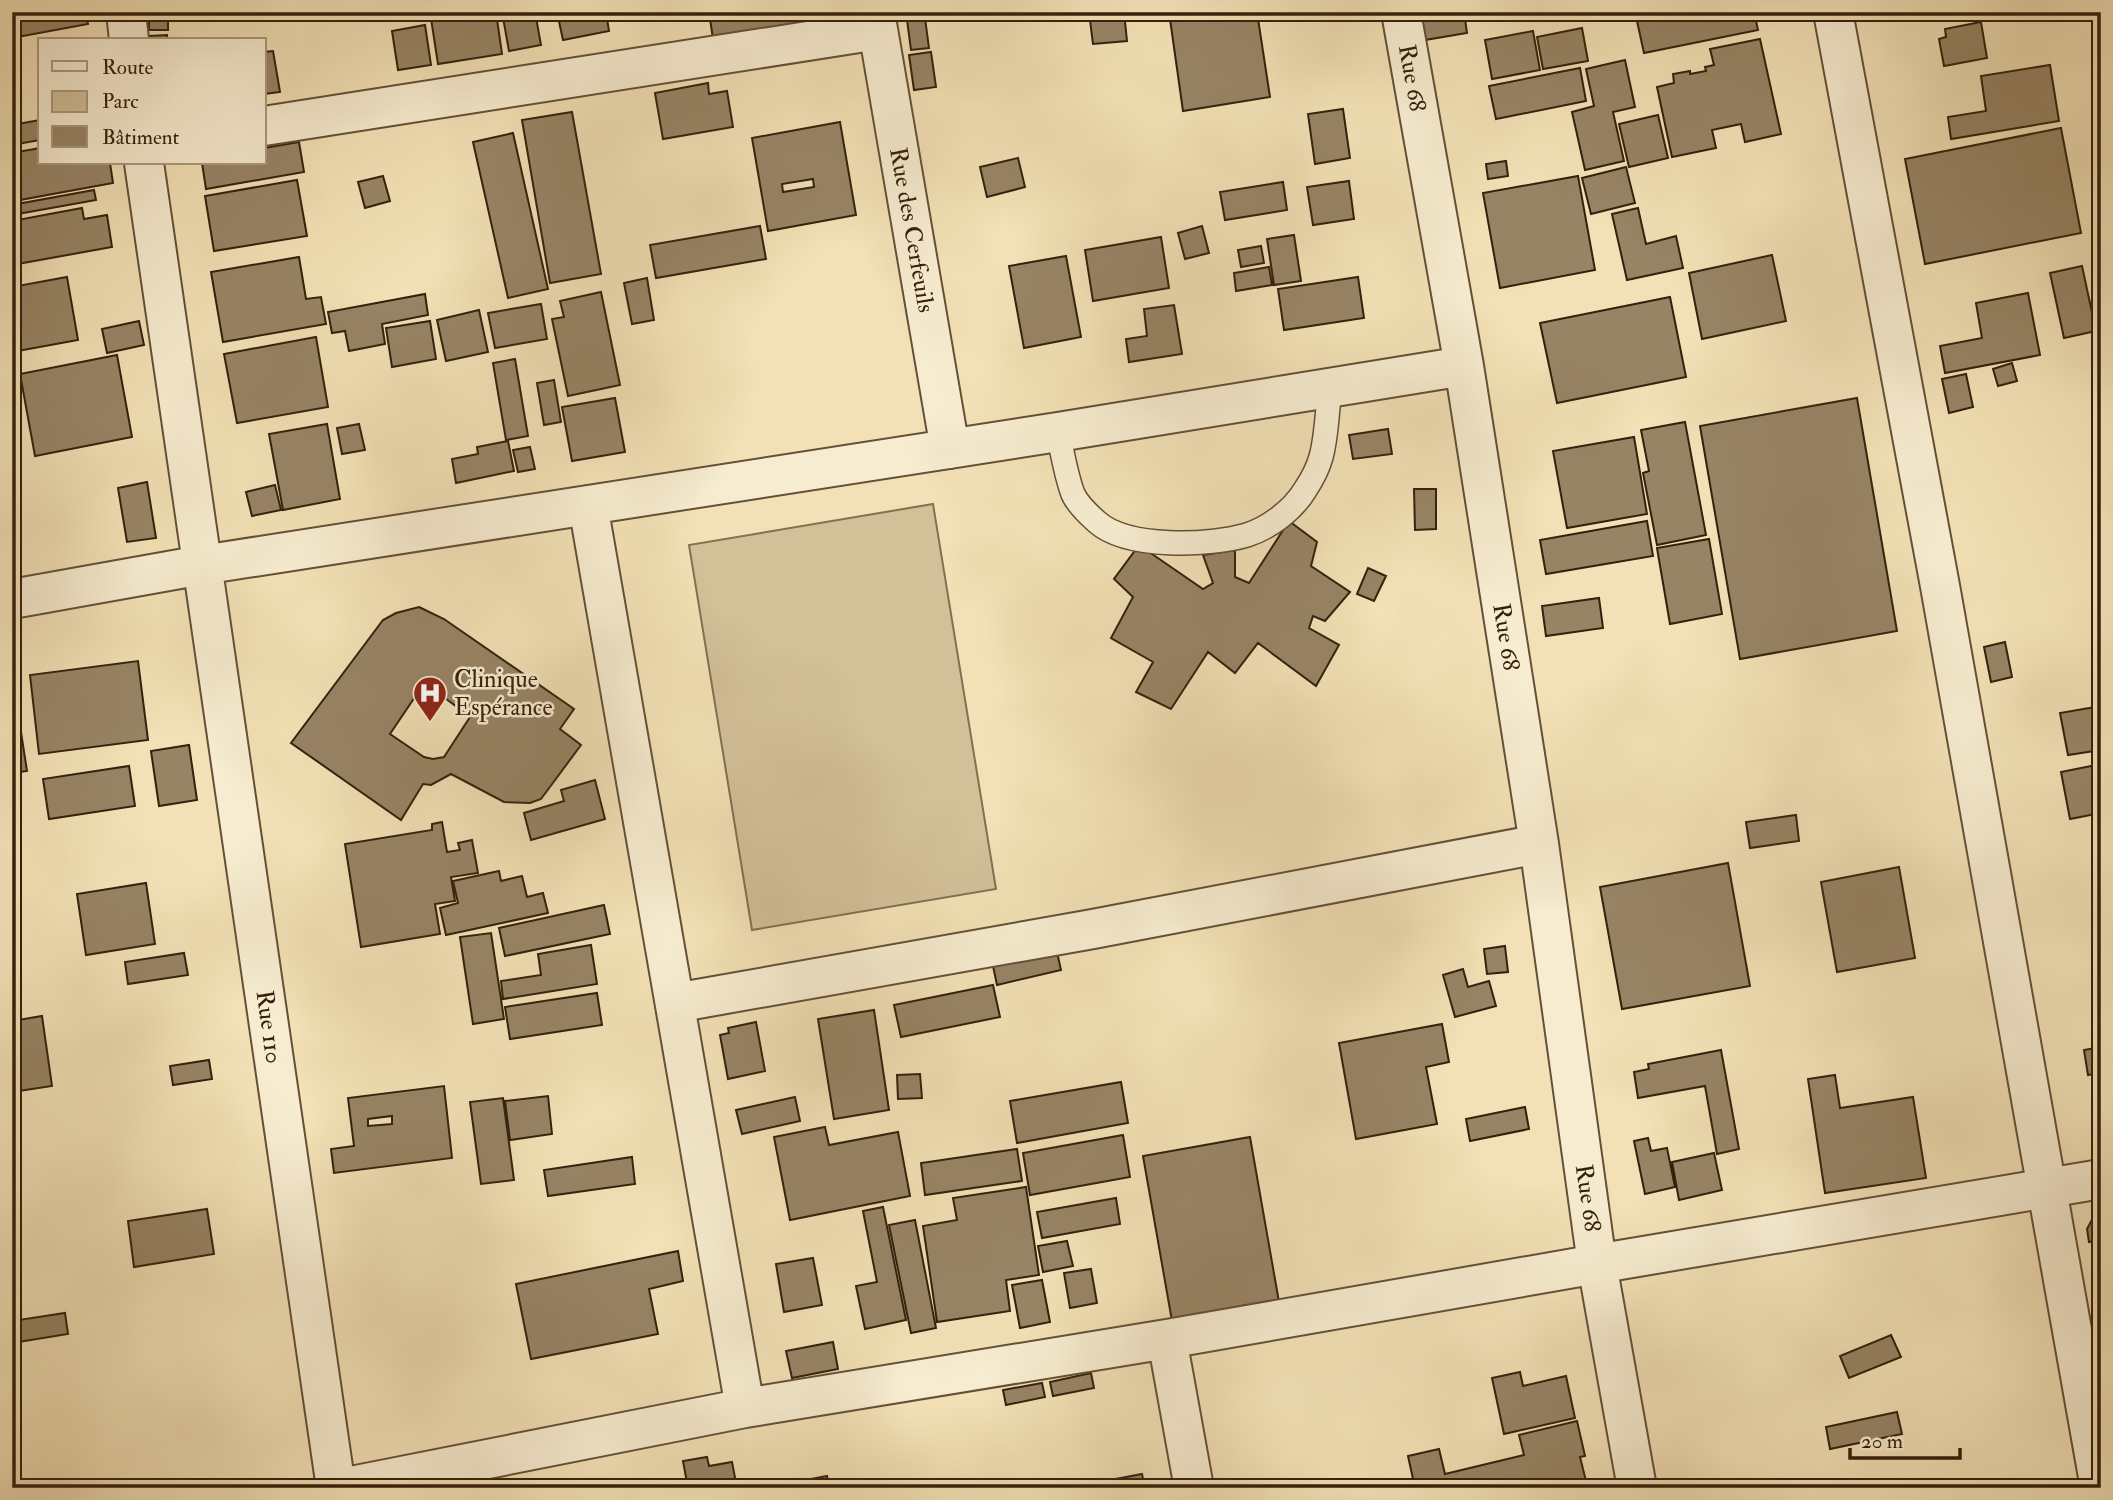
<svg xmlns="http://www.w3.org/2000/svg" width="2113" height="1500" font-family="'IM FELL Double Pica',serif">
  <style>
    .green { fill: #d2c099; stroke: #837053; stroke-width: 2 }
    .building { fill: #978465; stroke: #34200d; stroke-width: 2; fill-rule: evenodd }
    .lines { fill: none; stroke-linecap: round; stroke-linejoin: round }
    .service-casing { stroke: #645037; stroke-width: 26 }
    .minor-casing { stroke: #645037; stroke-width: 42 }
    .service { stroke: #f7ecd0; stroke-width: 23 }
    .minor { stroke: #f7ecd0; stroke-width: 38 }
    .labels { text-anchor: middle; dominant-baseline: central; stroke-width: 5; stroke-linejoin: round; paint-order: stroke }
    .street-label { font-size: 24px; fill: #34200d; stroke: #f7ecd0 }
    .poi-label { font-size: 24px; fill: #34200d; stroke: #f7ecd0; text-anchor: start }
  </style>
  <rect width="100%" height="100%" fill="#f2e1b6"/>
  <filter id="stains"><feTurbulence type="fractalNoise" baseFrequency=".00286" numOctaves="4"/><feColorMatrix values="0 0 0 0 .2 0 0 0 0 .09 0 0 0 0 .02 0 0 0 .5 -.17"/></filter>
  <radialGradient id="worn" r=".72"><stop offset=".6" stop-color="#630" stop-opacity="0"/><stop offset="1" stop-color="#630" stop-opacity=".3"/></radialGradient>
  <path class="green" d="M933 504 996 889 752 930 689 545Z"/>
  <path class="building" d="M12 12H86L88 24 12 38Z
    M430 12H496L502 54 438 64Z
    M502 12H535L541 45 509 51Z
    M557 12H606L609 31 563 40Z
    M709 12H808L810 24 713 39Z
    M1089 12H1124L1127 41 1093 44Z
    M1169 12H1257L1270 97 1183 111Z
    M1415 12H1464L1467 33 1419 41Z
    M1635 12H1754L1758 30 1644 53Z
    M925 18 929 48 911 50 907 20Z
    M149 20H168V30H149Z
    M1981 22 1987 58 1944 66 1939 39 1946 37 1945 29Z
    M425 25 431 65 398 70 392 31Z
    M1582 28 1588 61 1543 69 1537 37Z
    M1533 31 1540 70 1492 79 1485 40Z
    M167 35V40H149V36Z
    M1760 39 1781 134 1745 142 1741 124 1712 130 1716 148 1672 157 1657 87 1674 83 1673 74 1690 71V74L1706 71 1705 67 1714 65 1710 49Z
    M273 51 280 92 264 94V52Z
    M931 52 936 87 914 90 909 55Z
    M1625 60 1635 107 1613 112 1624 161 1585 170 1572 112 1594 106 1586 69Z
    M2050 65 2059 121 1951 139 1948 117 1986 111 1981 76Z
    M1580 68 1586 101 1496 119 1489 86Z
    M708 83 709 94 727 91 733 127 663 139 655 93Z
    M1343 109 1350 158 1315 164 1308 114Z
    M572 112 601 274 550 283 522 120Z
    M1658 115 1668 158 1629 167 1619 124Z
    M40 120V140L12 145V125Z
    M840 122 856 215 768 231 752 138ZM813 179 814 187 783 192 782 184Z
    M2061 128 2081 233 1925 264 1905 159Z
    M513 133 548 289 508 298 473 142Z
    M299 142 304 172 206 189 202 163H264V148Z
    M40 148V163H110L113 183 20 200 12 153Z
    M1018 158 1025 187 987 197 980 167Z
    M1506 161 1508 176 1488 179 1486 164Z
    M1626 167 1635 203 1591 214 1582 178Z
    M12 175 17 204 94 190 96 200 12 215Z
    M383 176 390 201 365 208 358 182Z
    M1578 176 1595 270 1500 288 1483 193Z
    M297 180 307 236 214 251 205 196Z
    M1349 181 1354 219 1313 225 1307 187Z
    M1283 182 1287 210 1225 220 1220 192Z
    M82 208 84 219 107 215 112 247 12 265V221Z
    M1638 208 1646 244 1676 236 1683 268 1627 280 1612 214Z
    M760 226 766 259 656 278 650 245Z
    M1202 226 1209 253 1185 259 1178 233Z
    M1294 235 1301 281 1274 285 1267 239Z
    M1161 237 1169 288 1093 301 1085 250Z
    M1261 246 1264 263 1241 267 1238 250Z
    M1772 255 1786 321 1702 339 1689 273Z
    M1066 256 1081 337 1024 348 1009 266Z
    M299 257 306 299 321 297 326 324 223 342 211 272Z
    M2082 266 2096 331 2064 338 2050 273Z
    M1269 267 1272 285 1236 291 1234 273Z
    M67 277 78 340 12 352V287Z
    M1358 277 1364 318 1284 330 1278 289Z
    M647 278 654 320 632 324 624 283Z
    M601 292 620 385 568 396 552 319 564 317 560 301Z
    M2028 293 2040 355 1945 373 1940 346 1982 338 1976 303Z
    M425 294 428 315 382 324 385 344 349 351 345 331 332 333 328 312Z
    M1670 297 1686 377 1557 403 1540 323Z
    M541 304 547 339 495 348 488 313Z
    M1174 305 1182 354 1129 362 1126 339 1147 336 1144 309Z
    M479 310 488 352 446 361 437 320Z
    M139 321 144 345 107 353 102 329Z
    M430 321 436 359 392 367 386 328Z
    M316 337 328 407 237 423 224 354Z
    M117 355 132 437 35 456 20 374Z
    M515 359 528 436 506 440 493 363Z
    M2012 363 2017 381 1998 386 1993 369Z
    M1966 374 1973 407 1949 413 1942 379Z
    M554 380 561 422 544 425 537 383Z
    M615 398 625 452 572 461 562 407Z
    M1857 398 1897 631 1740 659 1700 426Z
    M1685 422 1706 535 1657 545 1643 473 1649 471 1641 430Z
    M327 424 340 499 283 510 269 434Z
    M359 424 365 450 342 454 337 428Z
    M1388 429 1392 454 1353 459 1349 435Z
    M1634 437 1647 514 1567 528 1553 451Z
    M508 441 514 471 456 483 452 459 478 454 477 447Z
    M530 447 535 469 518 472 513 450Z
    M147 482 156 538 127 542 118 488Z
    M275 485 281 510 252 516 246 492Z
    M1414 489H1436V529L1415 530Z
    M1289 521 1317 542 1311 566 1350 592 1325 621 1313 616 1309 628 1339 645 1316 686 1258 643 1235 673 1208 652 1171 709 1136 692 1153 662 1111 638 1133 597 1114 579 1139 545 1203 589 1213 583 1203 555 1235 550V577L1249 583Z
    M1647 521 1653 556 1546 574 1540 540Z
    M1709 539 1722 614 1670 624 1657 548Z
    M1368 568 1386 576 1374 601 1357 594Z
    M1599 598 1603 628 1546 636 1542 606Z
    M419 607 444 619 574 709 560 729 581 745 541 799 530 803 504 802 451 774 431 785 423 784 401 820 291 743 383 620 396 613ZM429 690 441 695 470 717 444 757 433 759 424 757 390 734 419 691Z
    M2005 642 2012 677 1991 682 1984 647Z
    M138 661 148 740 39 754 30 675Z
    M2101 706V750L2068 755 2060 713Z
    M19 719 27 771 12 773V720Z
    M189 745 197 800 159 806 151 751Z
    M2101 764V813L2070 819 2061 772Z
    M129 766 135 806 49 819 43 779Z
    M595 780 605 819 531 840 524 813 564 801 561 790Z
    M1796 815 1799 841 1750 848 1746 822Z
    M442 822 447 852 460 850 458 843 472 840 478 873 451 877 455 901 435 904 440 934 361 947 345 844 432 830V824Z
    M1728 863 1750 986 1622 1009 1600 887Z
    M1899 867 1915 958 1837 972 1821 882Z
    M499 871 501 881 522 876 527 897 543 893 548 913 446 935 440 908 458 903 453 881Z
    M146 883 155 944 86 955 77 894Z
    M604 905 610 934 505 956 499 928Z
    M491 933 504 1019 473 1024 460 937Z
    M591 945 597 984 503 999 501 981 541 975 538 954Z
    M1505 946 1508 972 1487 974 1484 949Z
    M1057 952 1061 970 997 985 993 966Z
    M184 953 188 975 128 984 125 962Z
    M1463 969 1468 987 1489 981 1496 1006 1455 1017 1443 975Z
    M993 985 1000 1017 901 1037 894 1005Z
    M597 993 602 1025 510 1039 505 1007Z
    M874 1010 889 1110 834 1119 818 1019Z
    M42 1016 52 1086 12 1092V1021Z
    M756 1022 765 1071 728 1079 720 1035 729 1033 728 1028Z
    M1442 1024 1449 1062 1426 1067 1437 1124 1356 1139 1339 1043Z
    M2101 1047V1073L2088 1075 2084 1050Z
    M1721 1050 1739 1149 1717 1154 1705 1086 1638 1098 1634 1072 1649 1069 1648 1064Z
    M209 1060 212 1079 173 1085 170 1066Z
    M920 1074 922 1098 898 1099 897 1075Z
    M1835 1075 1840 1108 1913 1097 1926 1178 1825 1193 1808 1079Z
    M1121 1082 1128 1123 1017 1143 1010 1101Z
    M444 1086 452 1158 334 1173 331 1149 354 1146 348 1098ZM392 1116V1124L368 1126V1119Z
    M548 1096 552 1134 510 1140 505 1101Z
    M795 1097 800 1121 742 1134 736 1110Z
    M503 1098 514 1180 481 1184 470 1102Z
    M1525 1107 1529 1129 1470 1141 1466 1119Z
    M825 1127 829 1145 898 1132 910 1196 790 1220 774 1137Z
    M1123 1135 1130 1177 1030 1195 1023 1153Z
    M1250 1137 1279 1302 1172 1321 1143 1156Z
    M1648 1138 1651 1151 1667 1148 1675 1187 1645 1194 1634 1141Z
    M1017 1149 1022 1181 925 1195 921 1163Z
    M1714 1153 1722 1190 1679 1200 1672 1162Z
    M632 1157 635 1184 548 1196 544 1170Z
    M1026 1187 1039 1275 1006 1280 1010 1311 937 1322 923 1226 957 1220 953 1198Z
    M1116 1198 1120 1224 1042 1238 1037 1212Z
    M883 1207 906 1320 865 1329 856 1286 877 1282 863 1211Z
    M207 1209 214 1254 134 1267 128 1221Z
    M2101 1215V1240L2089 1242 2087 1229 2094 1216Z
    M915 1220 936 1328 911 1333 889 1225Z
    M1067 1241 1073 1266 1043 1272 1038 1246Z
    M678 1251 683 1281 649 1289 658 1334 531 1359 516 1284Z
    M813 1258 822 1305 784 1312 776 1264Z
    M1091 1269 1097 1303 1070 1308 1064 1273Z
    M1042 1280 1050 1322 1020 1328 1012 1285Z
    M65 1313 68 1334 12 1343V1321Z
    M1891 1335 1901 1357 1849 1378 1840 1356Z
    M833 1342 838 1369 792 1378 786 1351Z
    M1520 1372 1523 1386 1566 1376 1575 1418 1504 1434 1492 1378Z
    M1091 1373 1094 1388 1053 1396 1050 1382Z
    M1042 1383 1045 1397 1006 1405 1003 1390Z
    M1897 1412 1902 1434 1830 1449 1826 1427Z
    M1577 1421 1585 1456 1580 1457 1587 1485 1581 1486V1488H1415L1408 1456 1439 1449 1445 1474 1524 1455 1519 1435Z
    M707 1457 709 1466 732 1462 737 1488H688L683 1461Z
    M1142 1474 1145 1488H1068Z
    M827 1476 829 1488H796L795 1482Z"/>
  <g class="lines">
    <g class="service-casing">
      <path id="service" d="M1058 432C1062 451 1066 476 1073 494 1078 505 1089 515 1097 522 1127 549 1210 546 1247 535 1269 528 1293 510 1305 490 1311 481 1318 468 1321 457 1327 435 1327 410 1330 388"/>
    </g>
    <g class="minor-casing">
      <path id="minor" d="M126 12 129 40
        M875 12 950 449
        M1401 12 1464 366 1539 844 1597 1264 1637 1488
        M1833 12 1940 586 2100 1488
        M264 126 878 30
        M144 163 336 1488
        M588 505 745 1408
        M12 599 202 565 1058 432 1464 366
        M675 1003 1093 929 1539 844
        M1167 1339 1194 1488
        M341 1488 745 1408 1167 1339 1614 1261 2101 1179"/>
    </g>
    <use href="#service" class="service"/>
    <use href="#minor" class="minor"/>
  </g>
  <defs>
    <g id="hospital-pin" transform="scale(1.75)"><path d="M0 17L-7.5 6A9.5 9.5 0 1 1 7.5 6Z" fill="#8f2418" stroke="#f7ecd0"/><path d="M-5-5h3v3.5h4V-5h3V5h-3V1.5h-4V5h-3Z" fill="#fff"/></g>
  </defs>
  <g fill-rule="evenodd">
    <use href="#hospital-pin" x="430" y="693"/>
  </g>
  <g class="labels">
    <g class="street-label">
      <text transform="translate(1412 78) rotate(80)">Rue 68</text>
      <text transform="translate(912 230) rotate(80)">Rue des Cerfeuils</text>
      <text transform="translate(1506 637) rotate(81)">Rue 68</text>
      <text transform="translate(269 1027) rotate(82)">Rue 110</text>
      <text transform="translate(1588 1198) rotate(82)">Rue 68</text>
    </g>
    <g class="poi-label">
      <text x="454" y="679">Clinique<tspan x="454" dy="28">Espérance</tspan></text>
    </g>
  </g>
  <rect width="2113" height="1500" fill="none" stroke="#f2e1b6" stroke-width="42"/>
  <rect x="14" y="14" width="2085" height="1472" fill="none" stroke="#34200d" stroke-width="3.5"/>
  <rect x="21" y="21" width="2071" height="1458" fill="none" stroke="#34200d" stroke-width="2"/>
  <rect x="38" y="38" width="228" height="126" fill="#f7ecd0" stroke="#a99a82" stroke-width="2"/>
  <rect x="52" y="61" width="35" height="10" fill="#f7ecd0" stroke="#a99a82" stroke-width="2"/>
  <text x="102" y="74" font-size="21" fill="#34200d">Route</text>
  <rect x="52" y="91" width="35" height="21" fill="#d2c099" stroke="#a99a82" stroke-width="2"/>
  <text x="102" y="108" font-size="21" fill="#34200d">Parc</text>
  <rect x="52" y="126" width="35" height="21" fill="#978465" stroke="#a99a82" stroke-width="2"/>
  <text x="102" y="144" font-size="21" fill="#34200d">Bâtiment</text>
  <path d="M1850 1448v10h110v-10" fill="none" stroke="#34200d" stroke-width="3.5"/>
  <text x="1861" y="1448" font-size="21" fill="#34200d" stroke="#f7ecd0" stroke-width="5" paint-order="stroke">20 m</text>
  <rect width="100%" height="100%" filter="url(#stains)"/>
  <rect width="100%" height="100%" fill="url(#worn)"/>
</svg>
